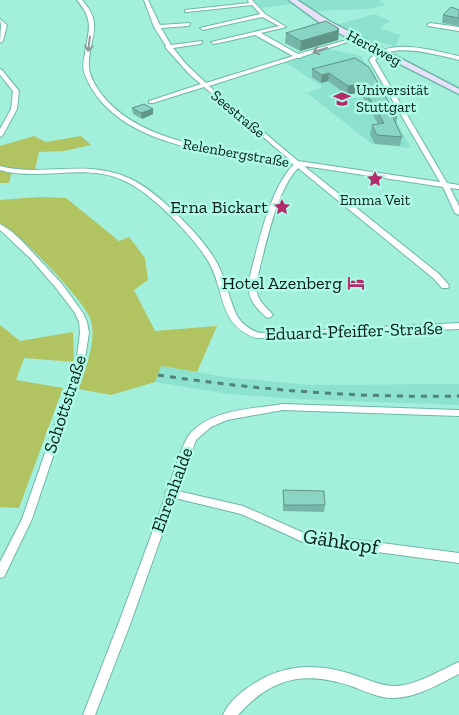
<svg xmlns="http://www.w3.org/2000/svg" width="459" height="715" font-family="'Zilla Slab',serif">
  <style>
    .built { fill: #8ce2ce }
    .green { fill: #b2c361 }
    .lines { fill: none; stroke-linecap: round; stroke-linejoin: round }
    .street-casing { stroke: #6cb8a7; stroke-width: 2 }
    .secondary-casing { stroke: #6cb8a7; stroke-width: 3 }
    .street { fill: #fff; fill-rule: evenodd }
    .secondary { fill: #e9e1fc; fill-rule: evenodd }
    .rail { stroke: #4f8376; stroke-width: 3; stroke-dasharray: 6 6; stroke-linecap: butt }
    .wall { fill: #76b6a8 }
    .shaded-wall { fill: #609488 }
    .building { fill: #89d4c3; stroke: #609488 }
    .oneway { stroke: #8c9896 }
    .labels { text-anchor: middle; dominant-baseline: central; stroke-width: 5; stroke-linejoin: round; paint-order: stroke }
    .far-street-label { font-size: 15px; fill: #001b15; stroke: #affce9 }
    .far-poi-label { font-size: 15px; fill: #001b15; stroke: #affce9; text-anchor: start }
    .poi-label { font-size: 18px; fill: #001b15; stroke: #affce9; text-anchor: end }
    .street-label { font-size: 18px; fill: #001b15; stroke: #affce9 }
    .near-street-label { font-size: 21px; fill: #001b15; stroke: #affce9 }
  </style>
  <rect width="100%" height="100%" fill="#a2efdc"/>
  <path class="built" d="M254 0H378L386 5 368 9 310 11 299 3 262 8Z
    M375 14 390 21 380 28 401 35 395 46 364 39 336 25Z
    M329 49 361 56 372 75 337 86 352 98 384 99 411 148 372 144 307 93 323 87 286 63Z
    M161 366 225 377 310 385 459 384V405L298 399 229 394 155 382Z"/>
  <path class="green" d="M34 136 46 142 81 136 91 145 64 151 39 152 35 169 12 170 9 183H0V146Z
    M39 197 66 198 119 241 129 237 145 258 148 280 134 290 155 331 217 326 197 372 161 366 155 382 111 395 78 389C85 370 98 339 90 318 81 297 20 234 0 223V200Z
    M0 325 20 341 73 332 74 362 24 358 16 380 63 388 19 508 0 507Z"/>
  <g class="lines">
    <g class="street-casing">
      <path id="street" d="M77 0H82C106 26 87 40 89 68 90 78 97 88 102 95 144 147 228 150 289 159L204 87 153 103H149V101L201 84 190 75 165 47 166 46 154 27 144 0H148L160 25 190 23V25L188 26 161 28 171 45 202 41V43L200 44 173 48 186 64 206 83 293 56 255 35 214 44 211 42 279 26 262 17 203 30 200 28 260 14 252 5 187 12H185V10L249 3 248 0H252L265 14 286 27 261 33 298 54 357 37V39L301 57V58H297L209 86 298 161 440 182 369 60C389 36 433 51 459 56V60C436 55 393 41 375 60L447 183 459 185V189L450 188 459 206V215L455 213 443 187 304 166 439 274 448 284 449 286 448 288H442L433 278 298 168C275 192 265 250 256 283 256 301 263 303 273 315L269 318 266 317C255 307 248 299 248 283 258 247 268 191 294 164 233 155 141 151 99 99 93 91 87 82 84 72 82 66 84 59 85 53 89 28 94 21 77 0Z
        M0 19 7 25 3 41 0 43 1 25Z
        M430 23 459 27V31L428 26 427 25Z
        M0 69 2 70 19 91 17 109 3 135 0 137V129L11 109 13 91 0 75Z
        M0 166C29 174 61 167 91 169 104 170 119 173 131 179 157 191 204 238 217 263 226 280 229 299 237 316 243 325 250 330 260 333L459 323V329L256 338C217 324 226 291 208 261 194 237 152 194 127 182 86 161 41 182 0 170Z
        M0 224 11 231 22 241 62 284 83 313 87 322 89 333 84 364 32 519 4 577 0 578V562L22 519 76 364 80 333 79 322 75 313 56 288 30 258 0 230Z
        M283 404 459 410V416L283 410 227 420 211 427 196 440 178 491 243 506 304 533 459 553V563L303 542 241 514 175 498 131 622 95 715H83L119 622 166 495 165 493 168 489C172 478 183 442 189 435 211 409 252 409 283 404Z
        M459 662V674C439 684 418 697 395 698 380 699 365 691 351 686 303 670 271 678 238 715H223C228 702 243 690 255 683 284 664 318 663 351 674 365 678 379 686 395 686 418 685 438 671 459 662Z"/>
    </g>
    <g class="secondary-casing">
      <path id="secondary" d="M289 0H297L329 21 459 89V94L323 25Z"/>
    </g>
    <use href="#street" class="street"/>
    <use href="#secondary" class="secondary"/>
    <path class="rail" d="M158 375C258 390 358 398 459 396"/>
  </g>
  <path class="wall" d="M459 10V26L442 23 443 15Z
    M339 29 338 40 300 51 285 43 286 33Z
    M355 58 397 117 396 124 402 137 400 146 375 144 370 135 372 125 378 124 360 92 347 95 328 81 321 83 312 77V69Z
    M132 108 153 114 142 119 133 114Z
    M283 490 325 505 324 512 283 511Z"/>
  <path class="shaded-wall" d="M337 29H339L338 40 300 51 301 41Z
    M329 73 328 81 321 83 322 75Z
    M361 84 360 92 347 95 348 86Z
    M153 109V114L142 119 141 113Z"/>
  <path class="building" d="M451 7 459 10V18L443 15Z
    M326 21 338 28 339 29H337L339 30 301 41 286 33Z
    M355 58 369 67 397 117H393L402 137 377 135 372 125 384 123 361 84 348 86 329 73 322 75 312 69Z
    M144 104 153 109 141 113 132 108Z
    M283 490 324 491 325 505H284Z"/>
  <defs><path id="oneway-shaft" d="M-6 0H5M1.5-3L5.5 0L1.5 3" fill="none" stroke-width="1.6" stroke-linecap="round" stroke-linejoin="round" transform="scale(1.25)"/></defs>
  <g class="oneway">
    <use href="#oneway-shaft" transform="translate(89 44) rotate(97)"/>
    <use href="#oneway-shaft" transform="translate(320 50) rotate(162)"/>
  </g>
  <defs>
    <g id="university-bare" transform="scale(1.35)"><path d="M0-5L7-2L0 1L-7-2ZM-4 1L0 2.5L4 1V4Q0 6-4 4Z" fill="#b52c6b" stroke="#affce9" stroke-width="2.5" paint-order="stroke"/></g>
    <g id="sight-bare" transform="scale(1.35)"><path d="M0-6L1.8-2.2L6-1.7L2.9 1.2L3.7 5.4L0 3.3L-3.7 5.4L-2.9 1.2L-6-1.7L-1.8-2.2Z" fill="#b52c6b" stroke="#affce9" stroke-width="2.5" paint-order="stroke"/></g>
    <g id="hotel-bare" transform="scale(1.35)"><path d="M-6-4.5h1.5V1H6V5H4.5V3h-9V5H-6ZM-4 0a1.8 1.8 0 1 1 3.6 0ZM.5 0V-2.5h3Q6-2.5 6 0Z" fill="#b52c6b" stroke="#affce9" stroke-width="2.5" paint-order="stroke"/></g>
  </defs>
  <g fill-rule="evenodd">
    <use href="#university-bare" x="342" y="99"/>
    <use href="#sight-bare" x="375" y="179"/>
    <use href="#sight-bare" x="282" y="207"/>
    <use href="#hotel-bare" x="356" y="283"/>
  </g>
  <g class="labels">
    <g class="far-street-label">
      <text transform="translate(374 48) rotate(28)">Herdweg</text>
      <text transform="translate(238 114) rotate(40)">Seestraße</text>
      <text transform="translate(236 153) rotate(10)">Relenbergstraße</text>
    </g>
    <g class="far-poi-label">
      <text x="356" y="90">Universität<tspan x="356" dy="17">Stuttgart</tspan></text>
      <text x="375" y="200" text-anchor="middle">Emma Veit</text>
    </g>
    <g class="poi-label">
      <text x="268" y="207">Erna Bickart</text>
      <text x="342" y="283">Hotel Azenberg</text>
    </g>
    <g class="street-label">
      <text transform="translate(354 331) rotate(-2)">Eduard-Pfeiffer-Straße</text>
      <text transform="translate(65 404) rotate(-72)">Schottstraße</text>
      <text transform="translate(172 490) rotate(-70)">Ehrenhalde</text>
    </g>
    <g class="near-street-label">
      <text transform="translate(341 541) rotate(9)">Gähkopf</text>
    </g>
  </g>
</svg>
